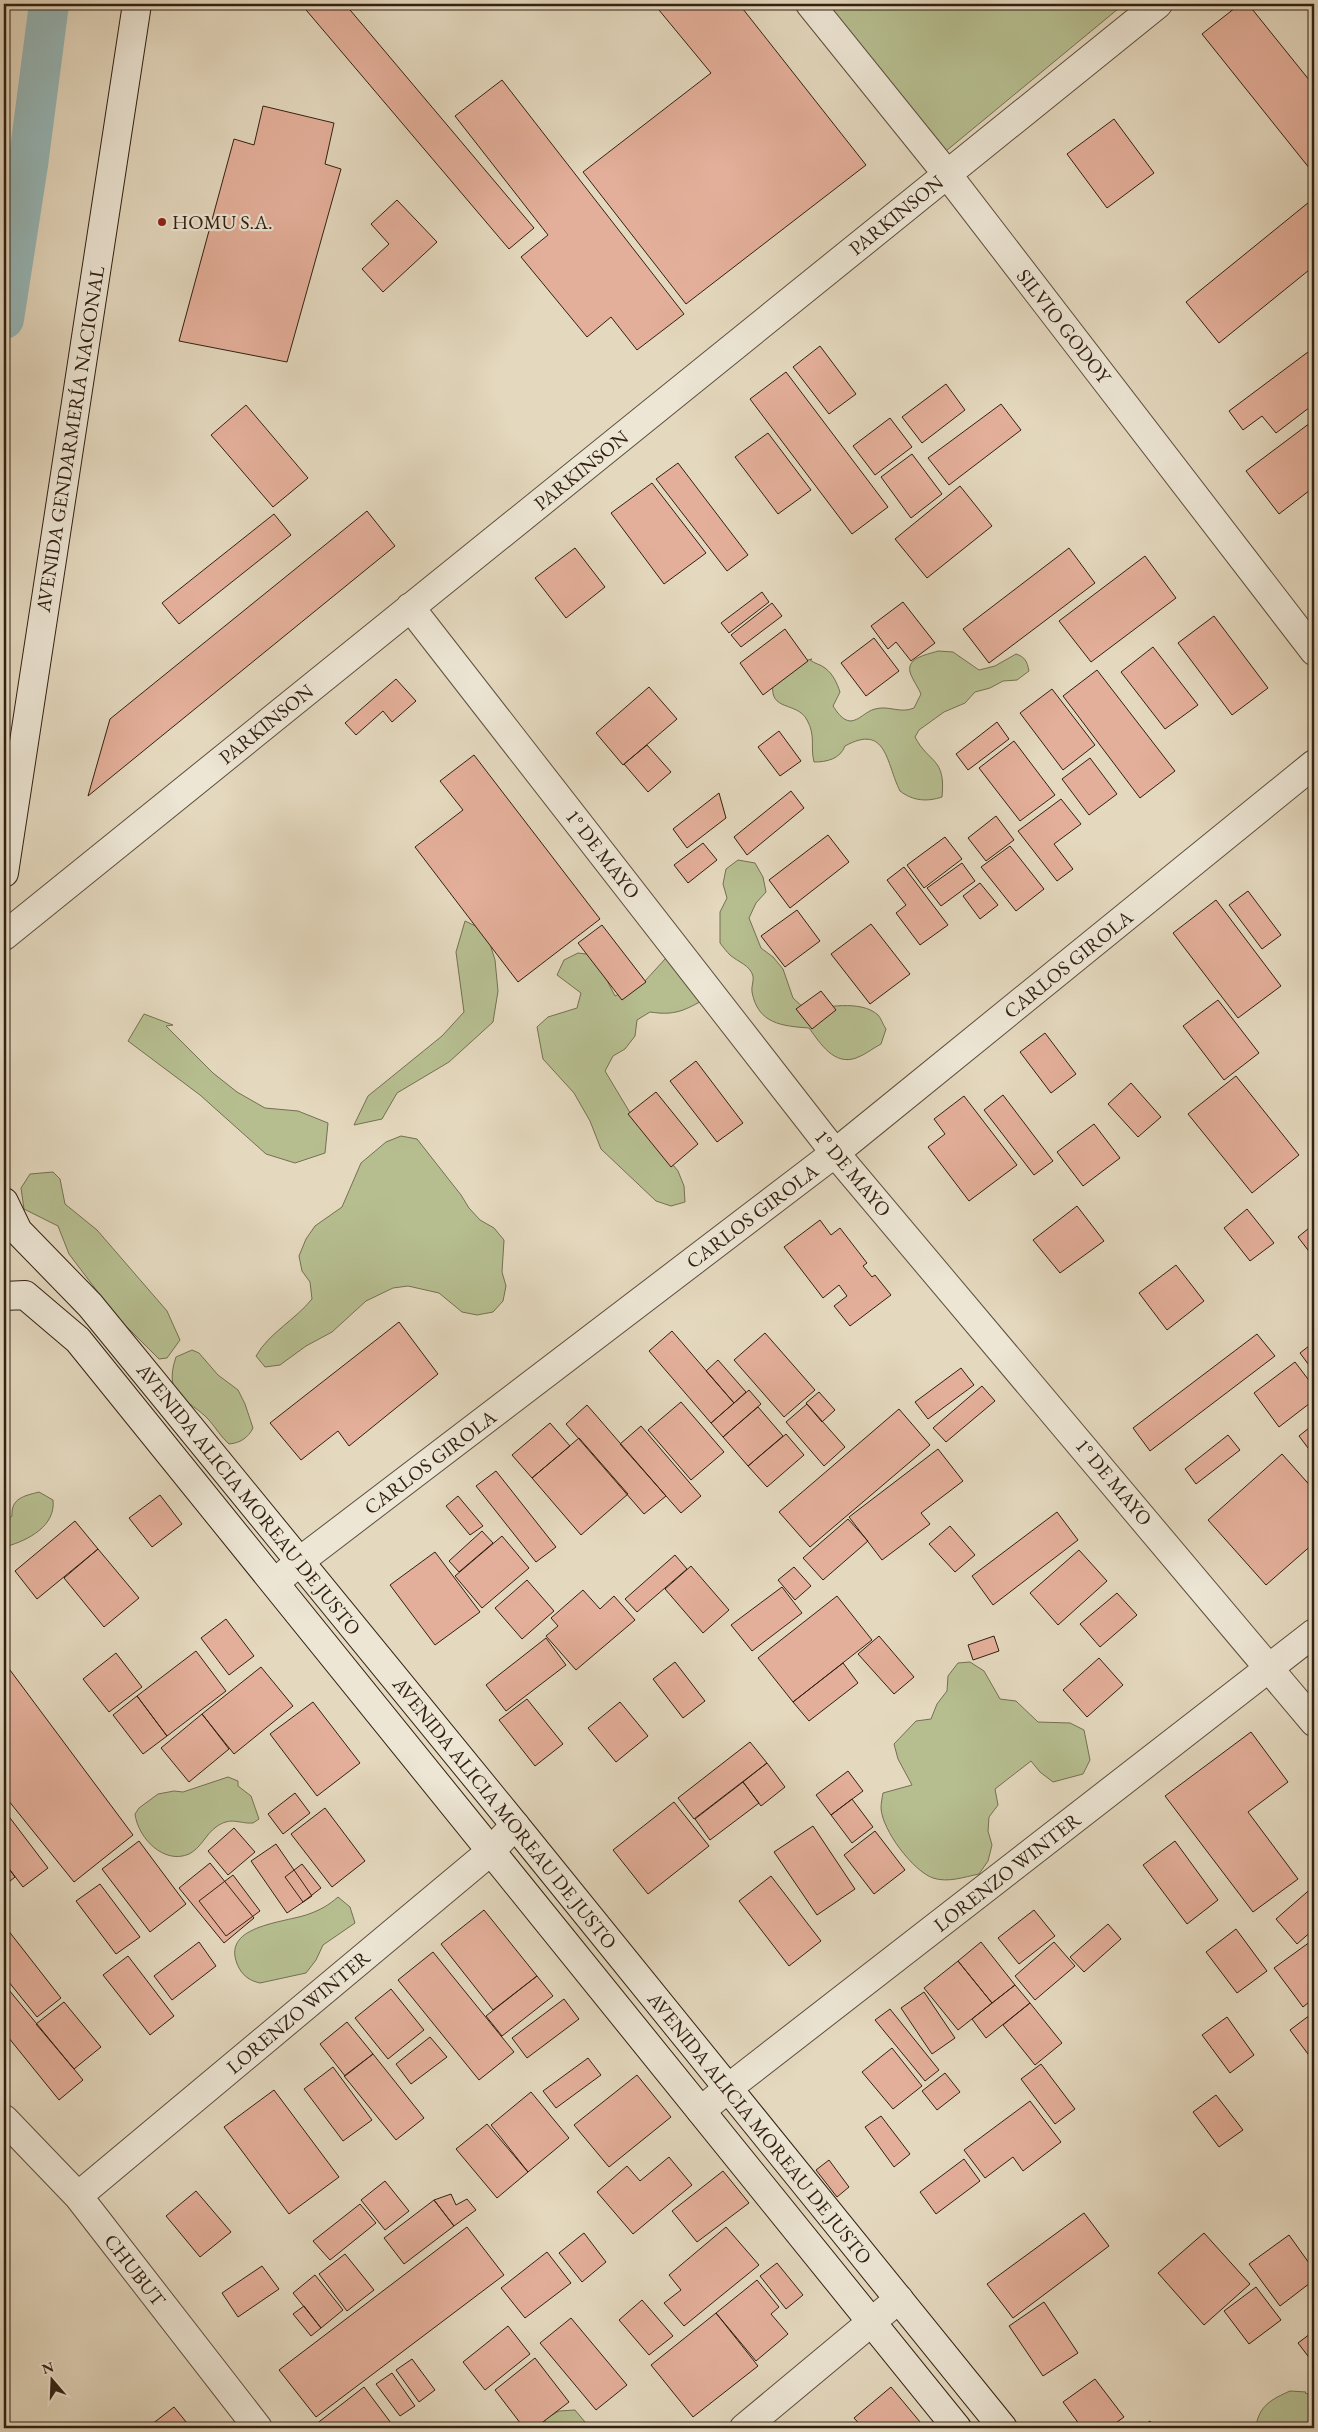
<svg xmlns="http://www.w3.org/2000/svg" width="1318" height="2432" font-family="'EB Garamond',serif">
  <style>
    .green { fill: #b6be90; stroke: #747052 }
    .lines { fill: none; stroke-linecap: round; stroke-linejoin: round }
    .canal { stroke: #97b8b9; stroke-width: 40 }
    .building { fill: #e4af9a; stroke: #322113 }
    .minor-casing { stroke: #5e4f3e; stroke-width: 30 }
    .secondary-casing { stroke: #322113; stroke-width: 30 }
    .minor { stroke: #ede6d5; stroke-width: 28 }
    .secondary { stroke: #ede6d5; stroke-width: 28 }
    .poi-dot { fill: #8f2418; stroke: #ede6d5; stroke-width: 2 }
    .labels { text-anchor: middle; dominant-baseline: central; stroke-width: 4.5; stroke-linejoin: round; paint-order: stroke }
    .street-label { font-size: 20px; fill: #322113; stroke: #ede6d5 }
    .poi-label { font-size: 20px; fill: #322113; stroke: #ede6d5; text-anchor: start }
  </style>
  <rect width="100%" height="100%" fill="#e4d8be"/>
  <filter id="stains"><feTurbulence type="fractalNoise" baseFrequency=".004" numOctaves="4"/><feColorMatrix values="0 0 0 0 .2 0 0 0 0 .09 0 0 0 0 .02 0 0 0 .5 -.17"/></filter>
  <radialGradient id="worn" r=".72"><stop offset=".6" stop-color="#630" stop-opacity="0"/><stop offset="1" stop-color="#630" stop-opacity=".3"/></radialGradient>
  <path class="green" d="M828 4H1124L946 151Z
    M938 651 953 652 979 670 995 666 1016 654C1025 657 1027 661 1029 671L1017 680 1003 681 990 688 975 692 965 703 944 712 919 730 915 737C929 764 946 757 942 797 927 802 913 801 900 791 886 763 887 723 845 746 840 759 827 762 814 762 810 746 816 736 807 720 797 701 769 712 773 684L796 663 812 659 810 660C815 664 820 664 825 668 833 674 837 683 840 692L833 706C837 712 842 720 850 721 859 721 866 711 875 709 889 705 900 714 914 708L921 694C918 687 914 682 911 675 904 658 926 655 938 651Z
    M738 860 755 863 763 877 766 892 756 903 749 918 761 948 773 957 783 969 793 998 805 1009C826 1008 860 999 878 1015 881 1018 883 1025 886 1029L881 1044C873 1048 865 1055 856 1058 834 1066 820 1043 809 1028 782 1026 758 1024 752 992 751 987 754 981 753 976 750 965 738 962 730 955 727 952 723 947 720 943V912L727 898 723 884 726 869Z
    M465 921 486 931 495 960 498 991 493 1022 449 1062 397 1093 382 1119 354 1125 368 1096 442 1036 464 1012 456 952Z
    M578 953 594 955 615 996 644 982 666 958 679 953 707 998C685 1010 676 1016 650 1012L637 1020 635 1036 625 1049 613 1056 605 1071 629 1111 678 1171 684 1186 685 1202 671 1206 656 1201 601 1149 590 1121 574 1093 543 1059 537 1027 548 1017 577 1008 581 993 557 975 564 960Z
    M144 1014 173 1025 166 1026 213 1073 237 1092 265 1108 298 1111 328 1123 325 1153 295 1163 266 1154 200 1095 128 1041Z
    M401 1136 417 1139 461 1195 469 1208 480 1220 494 1228 504 1240 502 1272 506 1286 503 1301 493 1312 477 1315 462 1312 439 1293 408 1286 393 1288 366 1301 332 1332 306 1346 280 1365 265 1367 256 1356C269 1333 295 1320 312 1299L310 1282 302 1271 299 1256 306 1239 315 1226 342 1207 361 1163 386 1142Z
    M53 1172 60 1179 65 1204 97 1230 167 1311 180 1340 167 1358 159 1359 116 1316 69 1254 58 1226 24 1209 21 1188 30 1174Z
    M192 1350 199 1353 218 1375 238 1390 245 1404 253 1428C248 1438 240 1443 229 1444 221 1437 216 1428 209 1420 189 1398 162 1398 176 1357Z
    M39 1492 53 1500C56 1526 28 1540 8 1546L4 1552V1563V1522L12 1516C11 1498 24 1496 39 1492Z
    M970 1662 984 1671 1000 1699 1016 1701 1038 1722 1070 1723 1084 1730 1090 1760 1083 1774 1053 1782 1040 1772 1031 1761 995 1789 998 1805 989 1817 988 1831 992 1845 988 1861 979 1874C964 1877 948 1883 933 1878 913 1871 882 1830 881 1808 881 1804 882 1798 883 1793L912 1785 898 1759 894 1744 916 1721 931 1719 937 1704 947 1691 948 1676 958 1663Z
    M228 1777 238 1781V1786L251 1796 259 1819 253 1823C239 1824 231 1816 216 1827 206 1834 201 1848 189 1854 164 1865 138 1838 135 1814L139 1808 158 1794 174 1791 183 1792Z
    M338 1897 350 1907 355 1923 323 1945 316 1960 306 1973 260 1983C251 1981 244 1977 239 1968 217 1925 285 1923 309 1914 320 1910 329 1905 338 1897Z
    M1290 2391 1306 2392 1305 2393 1314 2396V2428H1256C1258 2406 1272 2399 1290 2391Z
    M575 2410 590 2428H545V2419L559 2411Z"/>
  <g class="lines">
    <path class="canal" d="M4 319 28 165 49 4"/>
  </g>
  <path class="building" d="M301 4H345L534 228 509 249Z
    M654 4H739L866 165 686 304 583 172 711 73Z
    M1240 4H1248L1314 86V174L1202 34Z
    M502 80 684 314 637 350 611 317 587 337 521 257 548 235 455 116Z
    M263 106 334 123 325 164 341 169 287 362 179 341 234 139 254 145Z
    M1114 119 1154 173 1107 208 1067 154Z
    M1314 198V266L1219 343 1186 302Z
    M397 200 437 242 383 292 362 269 389 244 371 224Z
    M820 346 856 394 829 414 793 367Z
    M1308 352 1314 360V404L1276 433 1262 416 1243 430 1229 411Z
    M786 372 888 507 852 534 750 399Z
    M946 384 965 410 922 443 902 417Z
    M1001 404 1021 430 949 485 928 458Z
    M246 405 308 478 273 507 211 435Z
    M890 418 912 447 875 475 853 446Z
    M1314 420V487L1279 514 1246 471Z
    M768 433 811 490 778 514 735 457Z
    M912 454 942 494 911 518 881 477Z
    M678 463 748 555 727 571 656 479Z
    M652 483 706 553 664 584 611 513Z
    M960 486 992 526 927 578 895 539Z
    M367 511 395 546 88 796 110 719Z
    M274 514 291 535 179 624 162 603Z
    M575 548 605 587 566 618 535 578Z
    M1069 548 1095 583 989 663 963 629Z
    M1145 556 1176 598 1091 662 1059 621Z
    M762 592 769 602 729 633 721 623Z
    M903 602 935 643 911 661 896 642 888 649 871 626Z
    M772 603 782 616 741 647 731 635Z
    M1214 616 1268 688 1232 715 1178 643Z
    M785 629 808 661 763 695 740 663Z
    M874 638 899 671 866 696 841 663Z
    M1153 647 1198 705 1165 729 1121 672Z
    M1097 670 1175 771 1140 798 1063 696Z
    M396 679 416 701 392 722 383 711 356 735 345 723Z
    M649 687 677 719 623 765 596 733Z
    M1052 689 1095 745 1063 770 1020 713Z
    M997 722 1009 739 968 770 956 754Z
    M779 731 801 761 780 776 758 747Z
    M1014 741 1055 795 1020 821 979 768Z
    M647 745 671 772 648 792 624 764Z
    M474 755 600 919 518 982 415 847 463 810 440 781Z
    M1090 758 1117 794 1089 815 1062 779Z
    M791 791 804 808 747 855 734 837Z
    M719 793 726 818 687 848 673 829Z
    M1061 799 1081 824 1054 844 1073 869 1057 881 1018 831Z
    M996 816 1014 840 986 861 968 838Z
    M828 835 849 862 790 908 769 880Z
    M945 837 962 859 924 888 907 865Z
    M703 843 717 860 688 883 674 865Z
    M1010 846 1044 889 1016 911 981 867Z
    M962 863 975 881 941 906 927 888Z
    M904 867 948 925 920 945 896 913 906 905 887 880Z
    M980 883 998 905 980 919 963 896Z
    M1248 891 1281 935 1262 949 1229 905Z
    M1216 900 1281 986 1238 1018 1173 933Z
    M797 910 820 941 785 967 761 936Z
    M871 924 910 974 870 1004 831 954Z
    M602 925 646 982 622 1000 578 943Z
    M821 991 836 1010 812 1029 796 1009Z
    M1218 1000 1259 1053 1224 1080 1183 1026Z
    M1045 1033 1076 1074 1051 1093 1020 1052Z
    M696 1061 743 1123 717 1142 670 1081Z
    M1236 1076 1299 1155 1252 1193 1188 1114Z
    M1131 1083 1161 1117 1138 1137 1108 1104Z
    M656 1092 698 1144 671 1167 628 1114Z
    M1003 1095 1053 1161 1034 1175 984 1110Z
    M964 1096 1017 1165 969 1201 928 1147 945 1134 934 1119Z
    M1094 1124 1120 1158 1083 1186 1057 1152Z
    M1077 1206 1104 1241 1060 1273 1033 1240Z
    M1247 1209 1274 1243 1250 1261 1224 1228Z
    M820 1220 831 1235 840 1228 867 1263 863 1266 872 1277 875 1275 891 1295 850 1326 834 1306 847 1296 839 1285 823 1298 784 1247Z
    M1314 1224V1258L1298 1237Z
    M1176 1265 1204 1301 1167 1330 1139 1293Z
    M399 1322 438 1374 349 1446 338 1431 301 1460 270 1423Z
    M672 1331 734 1403 711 1423 649 1351Z
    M765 1333 815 1390 784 1417 734 1360Z
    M1257 1334 1275 1356 1150 1451 1133 1428Z
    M1314 1342V1372L1300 1353Z
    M718 1360 746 1392 734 1403 706 1371Z
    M1295 1362 1314 1387V1400L1279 1427 1254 1393Z
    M961 1368 974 1385 928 1419 915 1402Z
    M982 1386 995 1401 946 1442 933 1428Z
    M749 1390 761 1404 723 1437 711 1423Z
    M819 1392 835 1410 822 1422 806 1403Z
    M681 1402 724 1452 691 1480 648 1430Z
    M807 1404 845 1447 824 1466 786 1422Z
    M587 1405 666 1496 644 1514 566 1424Z
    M758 1407 783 1436 748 1466 723 1437Z
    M899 1409 930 1445 810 1547 779 1512Z
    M550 1423 570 1446 532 1478 512 1455Z
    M1314 1424V1456L1299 1436Z
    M641 1426 701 1496 681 1513 620 1444Z
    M786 1434 804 1455 767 1487 748 1466Z
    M1228 1435 1240 1450 1196 1484 1185 1469Z
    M579 1438 628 1494 581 1535 532 1478Z
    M938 1449 963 1481 921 1513 930 1524 882 1560 849 1517Z
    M1282 1454 1314 1490V1543L1266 1585 1208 1520Z
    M496 1471 556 1547 536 1562 476 1486Z
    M160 1495 182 1524 152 1547 129 1518Z
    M458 1496 483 1526 470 1535 446 1506Z
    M1057 1512 1078 1540 993 1605 972 1576Z
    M848 1519 868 1541 823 1580 803 1558Z
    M75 1521 98 1549 37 1599 15 1571Z
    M950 1526 975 1555 955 1572 929 1544Z
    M482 1531 493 1543 459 1572 449 1561Z
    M502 1536 529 1568 482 1608 455 1576Z
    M98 1549 139 1598 104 1627 64 1578Z
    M1079 1550 1107 1581 1058 1625 1030 1593Z
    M435 1552 480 1612 435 1645 390 1585Z
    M675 1555 687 1569 637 1612 625 1599Z
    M691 1566 729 1610 703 1633 665 1589Z
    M794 1567 811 1586 795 1600 778 1580Z
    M527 1580 554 1611 522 1639 495 1608Z
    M782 1587 802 1613 752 1651 731 1625Z
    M583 1590 600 1609 614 1596 635 1620 576 1670 546 1636 558 1626 551 1618Z
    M1117 1593 1137 1615 1100 1647 1080 1624Z
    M837 1596 872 1640 793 1702 758 1658Z
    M226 1619 254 1656 229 1675 201 1638Z
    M879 1636 914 1677 894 1694 858 1654Z
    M994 1636 999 1651 973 1660 968 1645Z
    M546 1638 566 1665 506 1711 486 1685Z
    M196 1651 226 1691 167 1736 137 1696Z
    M116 1653 142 1687 109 1712 83 1679Z
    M1099 1658 1123 1685 1087 1717 1063 1690Z
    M4 1662 133 1835 74 1882 4 1795Z
    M675 1662 705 1701 683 1718 653 1679Z
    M843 1663 858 1683 809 1721 793 1702Z
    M261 1667 293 1706 234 1754 202 1714Z
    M137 1696 167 1736 143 1754 113 1715Z
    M527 1699 563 1744 535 1766 499 1720Z
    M313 1702 360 1763 317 1796 270 1734Z
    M620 1702 648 1736 616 1762 588 1728Z
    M202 1714 229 1749 189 1782 161 1748Z
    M1251 1732 1288 1782 1248 1812 1298 1879 1253 1912 1165 1796Z
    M750 1742 767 1763 694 1819 678 1798Z
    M767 1763 785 1787 761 1806 743 1782Z
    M848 1771 863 1791 831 1815 816 1795Z
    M743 1782 759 1803 710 1840 695 1819Z
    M295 1793 310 1813 283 1834 268 1814Z
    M852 1799 873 1827 852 1843 831 1815Z
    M674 1802 709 1846 648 1894 613 1850Z
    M325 1808 365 1861 332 1887 291 1834Z
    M4 1810 48 1868 23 1887 4 1862Z
    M813 1826 855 1889 817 1915 774 1852Z
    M234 1828 255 1852 228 1875 208 1851Z
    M875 1831 905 1870 874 1894 844 1855Z
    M139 1841 186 1904 150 1932 102 1869Z
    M1175 1841 1218 1900 1187 1924 1143 1865Z
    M276 1844 312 1896 287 1913 251 1861Z
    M4 1862 15 1877 4 1886Z
    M210 1863 254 1918 224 1943 179 1888Z
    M302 1864 321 1888 303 1902 285 1877Z
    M233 1875 260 1911 226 1936 199 1901Z
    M771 1876 821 1941 789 1966 739 1901Z
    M100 1884 140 1937 116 1954 76 1901Z
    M1314 1886V1929L1297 1944 1276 1919Z
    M484 1910 537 1976 493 2010 441 1944Z
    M1034 1910 1055 1936 1019 1964 998 1938Z
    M1108 1924 1121 1939 1084 1972 1070 1957Z
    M4 1925 61 1998 37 2017 4 1976Z
    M1236 1929 1267 1971 1237 1993 1206 1952Z
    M1314 1939V1998L1303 2007 1274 1968Z
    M199 1942 216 1966 172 2000 154 1976Z
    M981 1942 1015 1985 992 2003 958 1961Z
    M1054 1942 1075 1966 1035 2000 1015 1976Z
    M433 1952 514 2052 479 2080 398 1980Z
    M128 1956 174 2016 150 2035 103 1975Z
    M958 1961 992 2003 958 2030 924 1988Z
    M537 1976 553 1996 502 2036 486 2016Z
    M4 1984 83 2080 59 2100 4 2032Z
    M1015 1985 1030 2003 986 2038 972 2019Z
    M391 1989 424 2030 388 2059 355 2018Z
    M924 1992 955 2038 932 2054 901 2008Z
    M564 1999 579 2019 527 2058 512 2038Z
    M64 2002 101 2047 74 2069 36 2024Z
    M1030 2003 1062 2043 1035 2065 1003 2025Z
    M890 2009 939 2070 925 2081 875 2020Z
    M1314 2012V2062L1290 2030Z
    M1227 2017 1254 2055 1230 2073 1202 2035Z
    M347 2022 373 2054 345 2076 320 2044Z
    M430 2037 447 2057 411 2084 396 2064Z
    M892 2048 922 2086 893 2109 862 2072Z
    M373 2054 424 2118 396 2140 344 2076Z
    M588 2058 601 2075 556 2108 543 2091Z
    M1041 2064 1075 2109 1055 2124 1021 2079Z
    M333 2067 372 2120 343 2141 304 2089Z
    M945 2073 960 2092 937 2110 922 2091Z
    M637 2075 671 2117 609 2167 574 2125Z
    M274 2090 339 2177 289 2214 224 2127Z
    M531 2092 569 2138 528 2172 491 2125Z
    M1216 2095 1243 2130 1219 2147 1193 2112Z
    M1030 2101 1061 2142 1023 2171 1013 2157 985 2178 964 2150Z
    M881 2116 910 2154 894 2167 865 2127Z
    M487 2124 528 2172 497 2198 456 2149Z
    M669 2157 692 2185 633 2234 597 2192 627 2166 640 2181Z
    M964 2159 980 2181 936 2214 920 2192Z
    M829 2160 849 2187 837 2197 816 2170Z
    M723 2171 749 2203 697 2242 672 2211Z
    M385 2181 409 2211 385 2230 361 2200Z
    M196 2191 231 2232 200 2257 166 2216Z
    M451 2194 456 2205 467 2199 476 2210 454 2226 434 2200Z
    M434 2200 454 2226 404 2264 384 2238Z
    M360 2204 376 2223 330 2260 313 2241Z
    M1084 2213 1109 2246 1013 2318 987 2284Z
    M467 2227 504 2275 316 2417 279 2370Z
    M726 2227 759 2265 684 2326 664 2303 681 2290 669 2275Z
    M584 2233 606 2262 582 2282 559 2253Z
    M1204 2233 1250 2284 1204 2325 1158 2273Z
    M1289 2235 1314 2270V2280L1280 2306 1249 2264Z
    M547 2252 571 2283 525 2318 501 2288Z
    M345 2254 374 2290 347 2311 319 2274Z
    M777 2263 803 2295 786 2309 760 2276Z
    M262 2266 279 2289 238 2317 222 2293Z
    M315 2275 343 2310 321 2328 293 2293Z
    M757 2280 779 2307 771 2314 788 2334 756 2361 716 2313Z
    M1256 2287 1281 2320 1249 2344 1224 2311Z
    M642 2300 673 2336 649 2355 619 2320Z
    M1044 2302 1078 2353 1043 2376 1009 2326Z
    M304 2306 321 2328 311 2336 293 2314Z
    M716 2313 758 2366 693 2417 651 2365Z
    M571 2318 627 2385 596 2410 540 2343Z
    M508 2326 530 2354 485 2390 463 2362Z
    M1314 2331V2364L1298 2343Z
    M535 2358 569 2402 535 2428H524L495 2390Z
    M412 2359 435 2390 419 2402 396 2370Z
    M392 2373 415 2406 400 2416 376 2384Z
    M1095 2379 1124 2417 1109 2428H1082L1063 2402Z
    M364 2387 391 2423 384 2428H311Z
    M891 2387 925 2428H863L854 2418Z
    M174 2407 191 2428H147Z
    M1150 2421 1155 2428H1140Z"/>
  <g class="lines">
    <g class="minor-casing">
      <path id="minor" d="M810 4 947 174 1314 651
        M410 607 835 1153 1314 1722
        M4 936 1158 4
        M275 1583 300 1561 835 1153 1314 764
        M701 2111 727 2089 1314 1633
        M4 2119 78 2196 258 2428
        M78 2196 491 1851 515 1825
        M744 2428 899 2299"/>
    </g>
    <g class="secondary-casing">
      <path id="secondary" d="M4 873 137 4
        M4 1202 18 1231 90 1305 515 1825 1003 2428
        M4 1296 25 1295 78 1340 957 2428"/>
    </g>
    <use href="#minor" class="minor"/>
    <use href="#secondary" class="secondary"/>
  </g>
  <circle class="poi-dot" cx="162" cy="222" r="5"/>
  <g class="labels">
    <g class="street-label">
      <text transform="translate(896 215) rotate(-39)">PARKINSON</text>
      <text transform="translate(1064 326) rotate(52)">SILVIO GODOY</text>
      <text transform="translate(70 439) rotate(-81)">AVENIDA GENDARMERÍA NACIONAL</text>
      <text transform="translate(581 470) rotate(-39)">PARKINSON</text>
      <text transform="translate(266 724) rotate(-39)">PARKINSON</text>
      <text transform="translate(603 854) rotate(52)">1° DE MAYO</text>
      <text transform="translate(1068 964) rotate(-39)">CARLOS GIROLA</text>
      <text transform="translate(853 1173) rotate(50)">1° DE MAYO</text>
      <text transform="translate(752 1216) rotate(-37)">CARLOS GIROLA</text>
      <text transform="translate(430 1462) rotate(-37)">CARLOS GIROLA</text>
      <text transform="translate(1114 1482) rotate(50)">1° DE MAYO</text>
      <text transform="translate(249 1499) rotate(51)">AVENIDA ALICIA MOREAU DE JUSTO</text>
      <text transform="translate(505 1813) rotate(51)">AVENIDA ALICIA MOREAU DE JUSTO</text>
      <text transform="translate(1007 1872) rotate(-38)">LORENZO WINTER</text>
      <text transform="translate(298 2012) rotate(-40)">LORENZO WINTER</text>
      <text transform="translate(760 2128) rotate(51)">AVENIDA ALICIA MOREAU DE JUSTO</text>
      <text transform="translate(135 2270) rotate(52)">CHUBUT</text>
    </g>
    <g class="poi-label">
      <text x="172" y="222">HOMU S.A.</text>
    </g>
  </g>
  <rect width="1318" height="2432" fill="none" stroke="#e4d8be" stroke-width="20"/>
  <rect x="5" y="5" width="1308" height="2422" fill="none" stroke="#322113" stroke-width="2.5"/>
  <rect x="10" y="10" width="1298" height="2412" fill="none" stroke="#322113"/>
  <g transform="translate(52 2380) rotate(341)" stroke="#ede6d5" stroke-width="4" paint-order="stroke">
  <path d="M0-4L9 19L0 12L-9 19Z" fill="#322113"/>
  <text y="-8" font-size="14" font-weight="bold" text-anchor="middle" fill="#322113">N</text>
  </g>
  <rect width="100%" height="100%" filter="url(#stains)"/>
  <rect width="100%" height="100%" fill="url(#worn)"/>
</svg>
